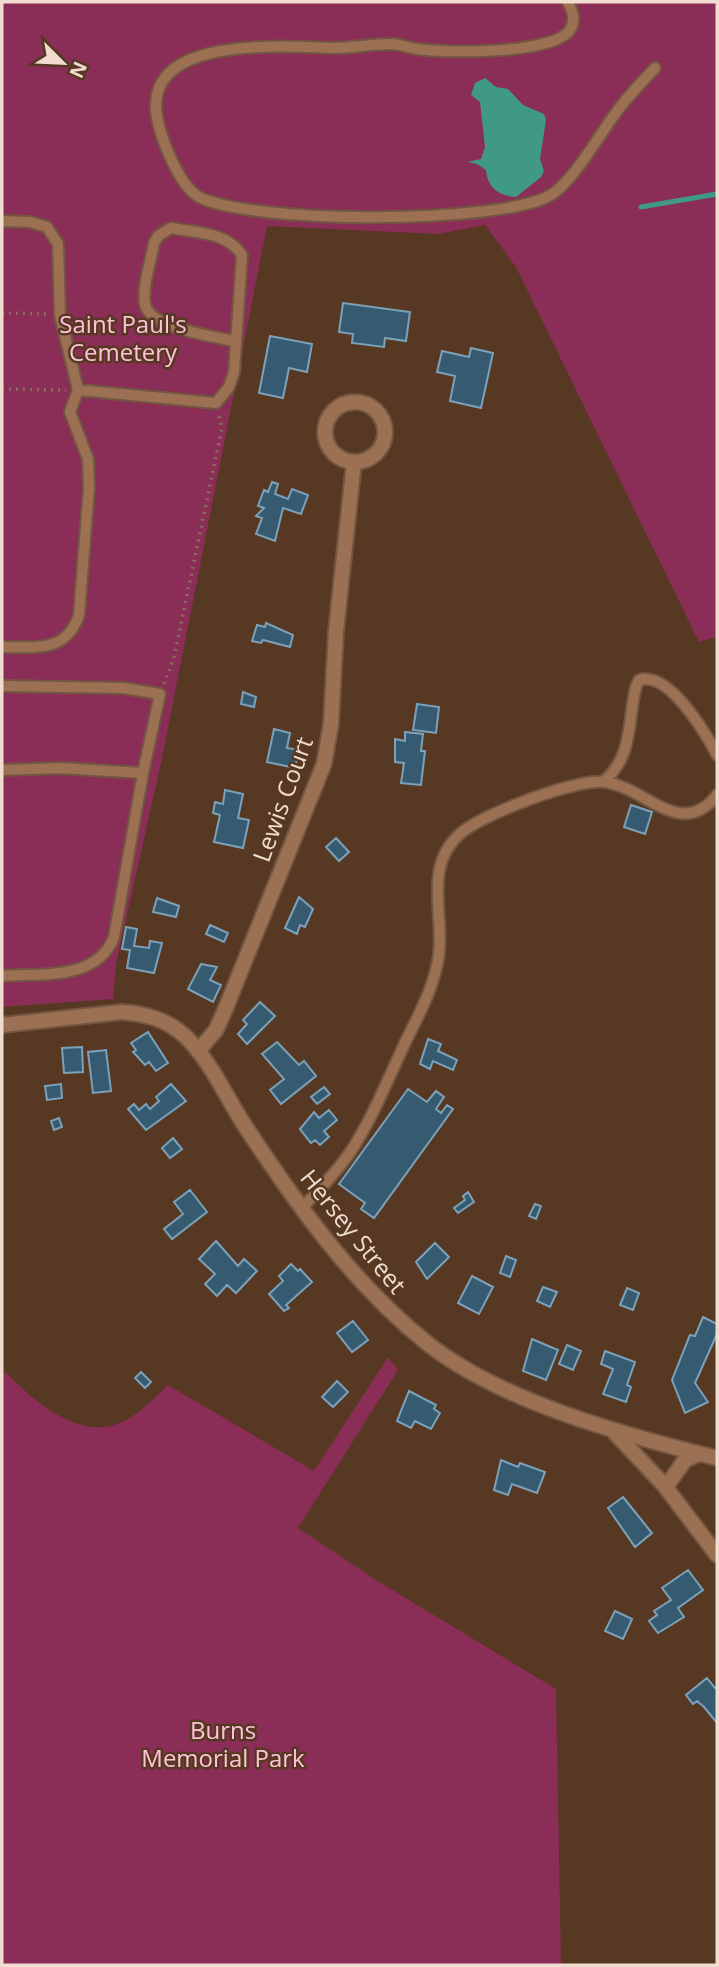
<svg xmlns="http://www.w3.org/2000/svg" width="719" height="1967" font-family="'Open Sans',sans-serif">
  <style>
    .green { fill: #8a2e58 }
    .water { fill: #409984 }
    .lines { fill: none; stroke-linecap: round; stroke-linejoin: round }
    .stream { stroke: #409984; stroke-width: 5 }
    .building { fill: #365b71; stroke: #7ba2ba; stroke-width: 2 }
    .service-casing { stroke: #735641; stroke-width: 14 }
    .minor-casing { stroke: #735641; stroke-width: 18 }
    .tertiary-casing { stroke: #735641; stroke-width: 18 }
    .path { stroke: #8a6e5b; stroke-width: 3.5; stroke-dasharray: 2 5; stroke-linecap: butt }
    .service { stroke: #9b7053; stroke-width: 10 }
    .minor { stroke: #9b7053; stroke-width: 14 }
    .tertiary { stroke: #9b7053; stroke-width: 14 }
    .labels { text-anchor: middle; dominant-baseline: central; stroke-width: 5; stroke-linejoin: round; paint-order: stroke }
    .park-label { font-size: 24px; fill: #fec3d8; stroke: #573822 }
    .street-label { font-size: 24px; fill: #f0ddd0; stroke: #573822 }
  </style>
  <rect width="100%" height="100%" fill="#573822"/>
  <path class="green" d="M2 2H717V637L699 642 516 267 485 225 439 234 267 226 161 763 116 964 113 999 2 1007Z
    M388 1357 398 1370 298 1528 376 1580 556 1689 561 1965H2V1375L6 1372C31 1399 76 1439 117 1424 137 1417 153 1399 168 1385L314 1471Z"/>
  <path class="water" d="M485 78 496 87 508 89 523 105 544 114 546 120 540 159 544 171 541 177 516 197C498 196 487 187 486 170L477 164 467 162 481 159 485 147 480 102 471 95 475 83Z"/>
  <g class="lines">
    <path class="stream" d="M641 207 717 194"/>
  </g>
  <path class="building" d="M343 303 410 312 406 341 385 338 384 347 352 343 353 334 339 332Z
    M270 336 312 344 307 372 289 368 283 398 259 393Z
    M471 348 493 353 481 408 450 401 455 376 437 372 442 351 469 357Z
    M272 482 278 484 275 494 288 499 292 489 308 495 301 514 283 508 275 541 256 534 262 518 256 516 264 508 258 506 264 490 268 492Z
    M266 623 293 635 290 647 263 640 261 643 252 641 257 625 265 627Z
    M243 692 256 697 254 707 241 704Z
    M417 704 439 707 436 733 413 730Z
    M274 729 290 733 287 748 299 750 295 768 267 762Z
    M405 732 423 734 421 751H425L421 785 401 783 404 763 395 762V739L405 741Z
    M225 790 243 794 238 818 249 820 243 848 214 842 220 815 213 813 215 802 223 804Z
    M631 805 652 812 645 834 624 827Z
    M336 838 349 852 339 861 326 847Z
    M299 897 313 909 305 927 300 925 297 934 285 928Z
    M157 898 179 906 176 917 153 912Z
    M210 925 228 933 224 942 206 934Z
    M126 927 137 929 134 946 149 948 150 941 162 943 154 973 127 968 130 950 122 949Z
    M201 964 217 967 210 980 221 985 213 1002 188 989Z
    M260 1002 275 1016 247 1044 238 1034 247 1024 243 1020Z
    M148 1032 168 1063 156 1071 149 1062 145 1065 133 1052 136 1050 131 1043Z
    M428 1039 441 1044 438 1051 457 1060 453 1070 433 1061 430 1069 420 1064Z
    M277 1042 299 1065 304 1061 316 1076 281 1104 270 1090 284 1079 262 1054Z
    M82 1047 83 1072 64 1073 62 1048Z
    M106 1050 111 1091 93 1093 88 1052Z
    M61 1084 62 1098 47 1100 45 1086Z
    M171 1084 186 1101 146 1130 128 1109 134 1104 139 1110 146 1104 150 1109 159 1101 156 1097Z
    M324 1087 330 1094 317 1104 311 1097Z
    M408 1089 427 1102 436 1091 444 1097 436 1109 441 1113 447 1105 453 1109 374 1218 361 1209 365 1203 339 1184Z
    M329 1110 337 1120 324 1131 329 1137 320 1145 315 1140 311 1143 300 1129 314 1112 319 1118Z
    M59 1118 62 1127 54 1130 51 1121Z
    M173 1138 182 1149 170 1158 162 1148Z
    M190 1190 207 1212 172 1239 164 1229 183 1214 174 1202Z
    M468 1192 474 1202 458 1213 454 1208 465 1200 463 1196Z
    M535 1204 541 1206 536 1219 529 1216Z
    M216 1241 238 1266 244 1259 257 1271 236 1293 227 1285 217 1296 205 1284 215 1274 199 1259Z
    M435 1243 449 1257 427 1279 416 1262Z
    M506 1256 516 1260 510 1277 500 1273Z
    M291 1264 298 1271 300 1269 312 1282 286 1305 289 1308 284 1311 269 1294 283 1281 279 1276Z
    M472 1276 493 1287 479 1314 458 1303Z
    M543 1287 557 1292 550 1307 537 1301Z
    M627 1288 639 1293 633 1310 620 1305Z
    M703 1317 717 1324V1334L695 1383 708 1402 685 1413 672 1380 690 1335 695 1336Z
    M353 1321 368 1340 352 1352 337 1333Z
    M532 1339 558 1350 546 1380 523 1371Z
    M567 1345 581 1351 573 1370 559 1364Z
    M605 1351 635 1362 627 1385 631 1387 626 1402 603 1394 613 1369 601 1364Z
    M141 1372 151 1382 145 1388 135 1378Z
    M337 1381 348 1392 333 1407 322 1397Z
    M409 1391 436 1405 434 1409 440 1413 431 1429 415 1421 411 1428 397 1421Z
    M501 1460 518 1467 520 1463 545 1472 537 1493 512 1484 508 1495 494 1490Z
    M623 1497 652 1533 635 1547 608 1508Z
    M688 1570 703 1590 678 1608 684 1617 658 1633 649 1621 657 1615 654 1611 671 1600 662 1588Z
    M615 1611 632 1619 623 1639 605 1631Z
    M707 1678 715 1688 717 1686V1723L704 1707 697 1701 693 1704 686 1695Z"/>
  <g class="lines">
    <g class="service-casing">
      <path id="service" d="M568 2C572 11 576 18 571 28 559 55 444 53 417 49 408 48 398 43 390 44 371 44 353 48 334 48 288 47 158 35 156 104 155 128 178 185 199 197 252 224 497 224 549 196 572 184 599 135 615 114 627 97 641 83 655 68
        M2 221 30 222 47 227 58 244 60 315 78 390
        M2 647C36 647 66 653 79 615L89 488 88 459 70 412 78 390 216 403 229 387 234 372 242 255C227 232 197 233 171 228L158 236 154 243C151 261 142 287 145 304 149 328 213 336 234 341
        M2 686 123 688 160 694 143 773 60 768 2 770
        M603 782C634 756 627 722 636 687L639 680C669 671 705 732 717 755
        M2 976C42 973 97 981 114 937L143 773
        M302 1208C319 1190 337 1172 351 1151 373 1117 388 1079 405 1043 419 1014 435 986 439 954 444 913 423 865 461 833 483 814 575 779 604 782 646 787 681 841 717 795"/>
    </g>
    <g class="minor-casing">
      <path id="minor" d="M325 432a30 30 0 1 1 60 0a30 30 0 1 1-60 0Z
        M198 1051 216 1030 225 1010 324 764 331 724 336 631 354 462"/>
    </g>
    <g class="tertiary-casing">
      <path id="tertiary" d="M2 1025 122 1012C146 1014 166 1019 185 1036 211 1061 227 1099 247 1129 298 1206 354 1285 427 1343 501 1402 627 1436 717 1458
        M615 1433 664 1485 717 1555
        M666 1487 685 1460 699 1454"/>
    </g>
    <path class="path" d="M2 313 49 314
      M2 389 66 390
      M164 684 174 657 222 428 219 415"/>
    <use href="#service" class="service"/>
    <use href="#minor" class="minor"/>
    <use href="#tertiary" class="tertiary"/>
  </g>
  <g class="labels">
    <g class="park-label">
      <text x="123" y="323">Saint Paul's<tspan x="123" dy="28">Cemetery</tspan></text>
      <text x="223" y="1729">Burns<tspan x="223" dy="28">Memorial Park</tspan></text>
    </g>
    <g class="street-label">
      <text transform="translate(282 799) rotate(-70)">Lewis Court</text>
      <text transform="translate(354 1231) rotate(51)">Hersey Street</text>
    </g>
  </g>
  <rect width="719" height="1967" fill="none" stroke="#f0ddd0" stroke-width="7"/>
  <g transform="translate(63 63) rotate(114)" stroke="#573822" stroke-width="5" paint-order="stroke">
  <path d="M0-5L12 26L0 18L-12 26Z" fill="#f0ddd0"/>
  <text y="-10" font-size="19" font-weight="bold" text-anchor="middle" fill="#f0ddd0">N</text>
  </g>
</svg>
